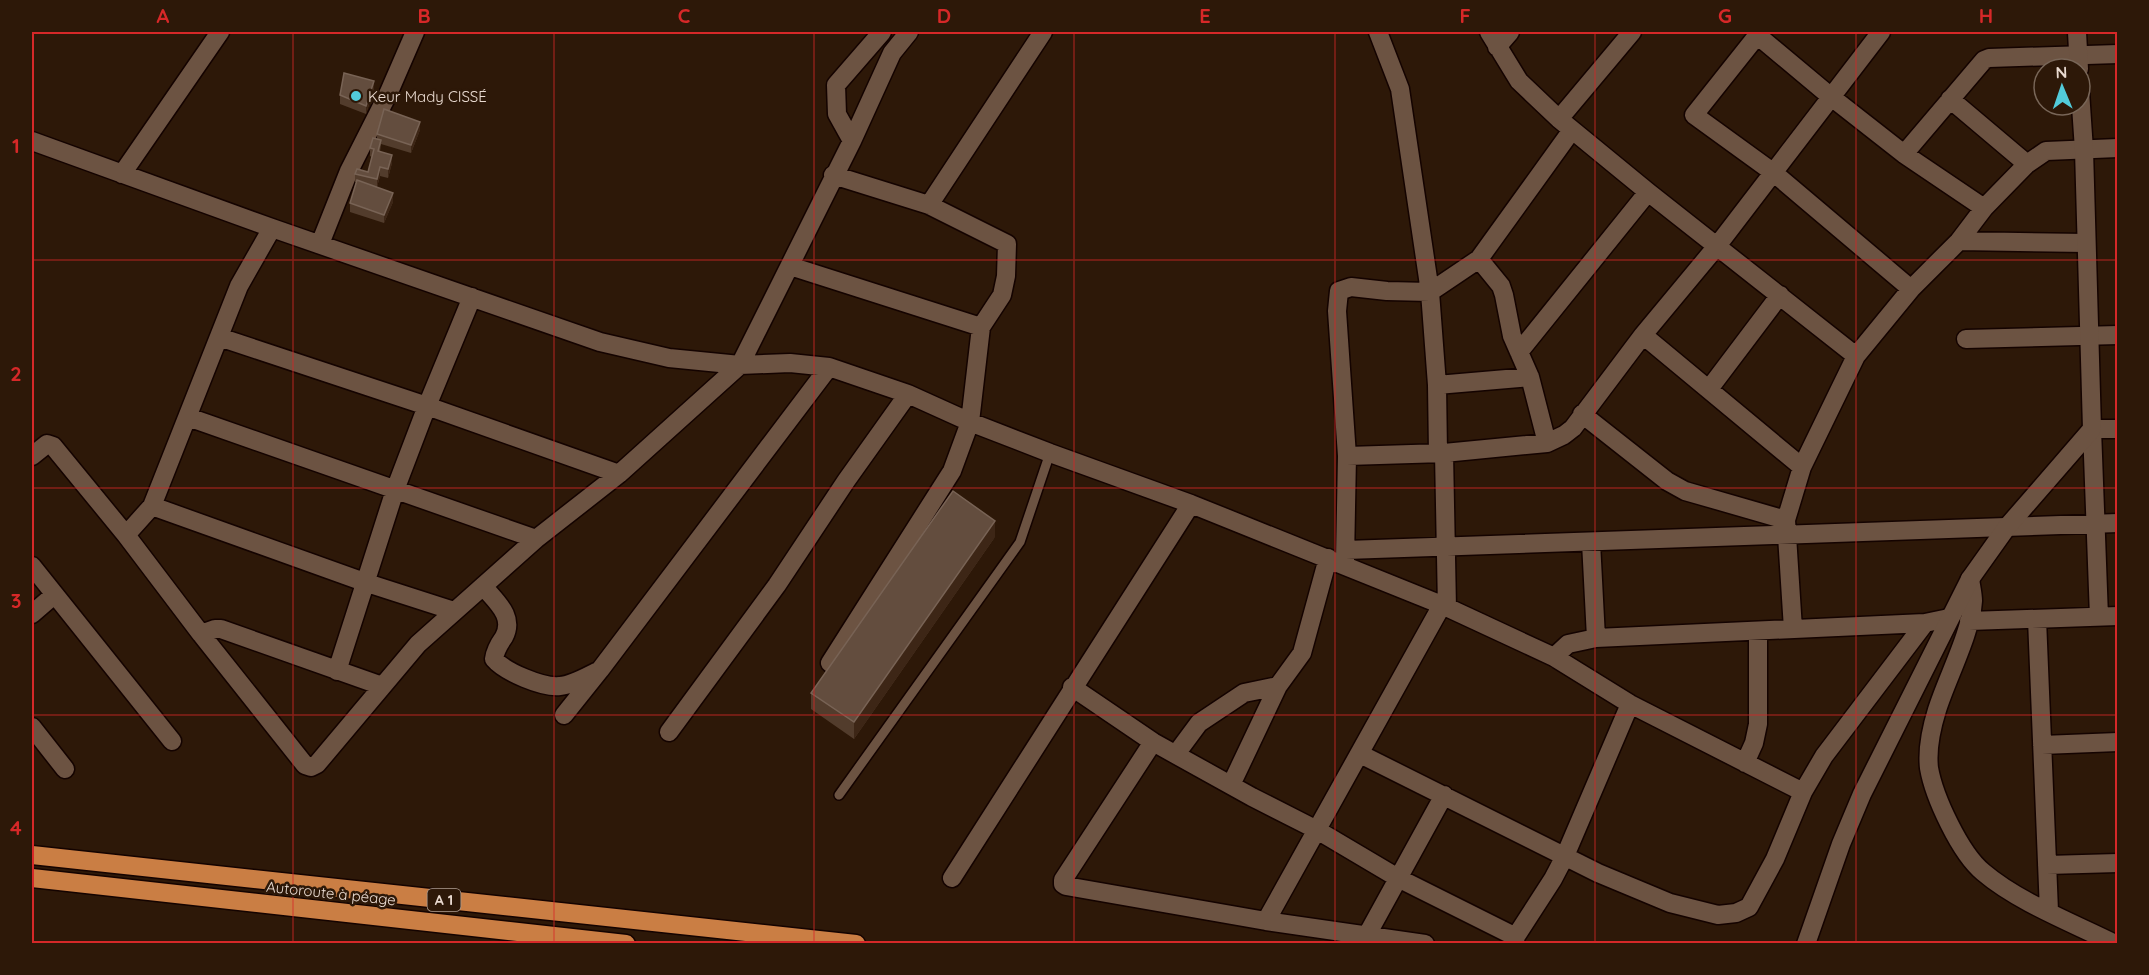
<svg xmlns="http://www.w3.org/2000/svg" width="2149" height="975" font-family="Quicksand,sans-serif">
  <style>
    .lines { fill: none; stroke-linecap: round; stroke-linejoin: round }
    .service-casing { stroke: #140300; stroke-width: 12 }
    .minor-casing { stroke: #140300; stroke-width: 21 }
    .tertiary-casing { stroke: #140300; stroke-width: 21 }
    .motorway-casing { stroke: #140300; stroke-width: 21 }
    .service { stroke: #6c5342; stroke-width: 9 }
    .minor { stroke: #6c5342; stroke-width: 18 }
    .tertiary { stroke: #6c5342; stroke-width: 18 }
    .motorway { stroke: #ca7e44; stroke-width: 18 }
    .wall { fill: #523c2c }
    .shaded-wall { fill: #3d2616 }
    .building { fill: #634d3e; stroke: #786355; stroke-width: 1.5 }
    .grid { fill: none; stroke: #d62828; stroke-width: 1.5; stroke-opacity: 0.55 }
    .poi-dot { fill: #52cbda; stroke: #2d1808; stroke-width: 2 }
    .labels { text-anchor: middle; dominant-baseline: central; stroke-width: 5; stroke-linejoin: round; paint-order: stroke }
    .shield { fill: #2d1808; stroke: #b1a094; stroke-width: 1.5 }
    .shield-label { font-size: 14px; font-weight: bold; fill: #e9dad0 }
    .poi-label { font-size: 15px; fill: #e9dad0; stroke: #2d1808; text-anchor: start }
    .street-label { font-size: 15px; fill: #e9dad0; stroke: #2d1808 }
    .neatline { fill: none; stroke: #d62828; stroke-width: 2 }
    .grid-label { font-size: 20px; text-anchor: middle; font-weight: bold; fill: #d62828 }
  </style>
  <rect width="100%" height="100%" fill="#2d1808"/>
  <g class="lines">
    <g class="service-casing">
      <path id="service" d="M839 795 1020 542 1050 453"/>
    </g>
    <g class="minor-casing">
      <path id="minor" d="M1378 32 1400 89 1430 292 1437 385 1438 453
        M1489 32 1519 81 1559 119 1648 192 1856 356
        M1760 32 1694 115 1774 173 1911 289
        M1757 35 1830 96 1904 154 1984 208
        M1497 47 1510 32
        M1950 99 2027 164
        M1559 119 1632 32
        M32 141 272 228 600 342 669 358 740 365 790 363 829 367 908 394 970 422 1050 453 1191 504 1442 605 1554 657 1630 704 1803 792 1824 756 1925 623 1949 618
        M852 141 837 114 836 85 882 32
        M1904 154 1984 60 1989 58 2118 54
        M122 174 220 32
        M929 205 1043 32
        M1959 241 2086 243
        M320 244 349 171 389 92 415 32
        M1479 259 1572 130
        M790 266 981 327
        M1643 335 1802 467
        M219 337 427 406 619 474
        M1966 339 2118 335
        M1519 352 1648 192
        M1437 385 1530 377
        M1709 389 1780 295
        M1582 414 1667 481 1685 491 1786 520
        M188 417 536 539
        M1444 453 1447 608
        M32 456 47 444 53 446 126 535 201 634 215 629H221L382 686
        M1347 456 1444 453 1547 443 1564 435 1573 428 1643 335 1717 246 1881 32
        M152 506 367 583 454 611
        M126 535 152 506 239 286 272 228
        M1591 542 1596 638
        M1346 550 2118 523
        M1345 560 1347 456 1337 311 1339 291 1351 287 1387 291 1430 292 1479 259 1501 286 1504 295 1512 336 1530 377 1547 443
        M32 566 172 741
        M1970 579C1971 586 1973 594 1973 601 1971 633 1947 678 1937 710 1932 726 1927 750 1929 768 1934 797 1960 853 1983 872 2018 902 2073 923 2115 944
        M483 586C496 602 515 616 504 637 499 644 495 651 494 659 505 672 543 688 560 686 572 685 586 677 596 672
        M32 614 54 595
        M2099 617 2092 429H2118
        M2037 619 2049 911
        M1969 621 2118 616
        M1793 629 1786 520 1802 467 1856 356 1911 289 1959 241 1984 208 2027 164 2046 151 2118 148
        M201 634 305 765 311 767 317 764 418 644 536 539 619 474 740 365 852 141 892 53 909 32
        M1554 657 1568 644 1596 638 1925 623
        M830 663 952 471 970 422 981 327 1002 295 1006 276 1007 244 929 205 833 175
        M337 671 395 490 427 406 472 297
        M1072 687 1153 742 1252 797 1317 830 1398 878 1516 937
        M564 715 600 670 829 367
        M32 727 65 769
        M669 732 777 585 846 481 908 394
        M1153 742 1063 880V884L1066 886 1266 921 1425 944
        M2042 745 2118 742
        M1176 754 1199 723 1244 693 1278 686 1302 653 1328 558
        M1360 754 1598 873 1670 903 1718 915 1736 913 1749 907 1775 859 1803 792
        M1745 763 1754 743 1758 724V632
        M1231 785 1278 686
        M2047 865 2118 863
        M952 878 1191 504
        M1266 921 1442 605
        M1367 935 1444 795
        M1511 944 1553 879 1565 856 1630 704"/>
    </g>
    <g class="tertiary-casing">
      <path id="tertiary" d="M2077 32 2079 69
        M1806 944 1841 844 1862 794 1970 579 2007 527 2092 429 2084 150 2080 91"/>
    </g>
    <g class="motorway-casing">
      <path id="motorway" d="M32 855 856 944
        M32 878 626 944"/>
    </g>
    <use href="#service" class="service"/>
    <use href="#minor" class="minor"/>
    <use href="#tertiary" class="tertiary"/>
    <use href="#motorway" class="motorway"/>
  </g>
  <path class="wall" d="M374 89 366 114 340 104V95Z
    M420 130 411 153 381 144 380 152 392 163 388 178 380 176 377 187 393 202 384 223 350 212V203L356 182H355V174L368 172 372 157 370 156V148L377 139V134Z
    M995 537 854 739 811 709V693Z"/>
  <path class="shaded-wall" d="M374 81V89L366 114V106Z
    M420 122V130L411 153V145Z
    M392 155V163L388 178V169Z
    M380 167V176L377 187V179Z
    M393 193V202L384 223V215Z
    M995 521V537L854 739V722Z"/>
  <path class="building" d="M344 73 374 81 366 106 340 95Z
    M384 109 420 122 411 145 377 134Z
    M373 138 381 140 378 151 392 155 388 169 380 167 377 179 355 174 357 169 368 172 374 149 370 148Z
    M357 180 393 193 384 215 350 203Z
    M953 491 995 521 854 722 811 693Z"/>
  <path class="grid" d="M293 32V944M554 32V944M814 32V944M1074 32V944M1335 32V944M1595 32V944M1856 32V944M32 260H2118M32 488H2118M32 715H2118"/>
  <circle class="poi-dot" cx="356" cy="96" r="6"/>
  <g class="labels">
    <rect class="shield" x="427.5" y="889" width="33" height="22" rx="4.5"/>
    <g class="shield-label">
      <text x="444" y="900">A 1</text>
    </g>
    <g class="poi-label">
      <text x="368" y="96">Keur Mady CISSÉ</text>
    </g>
    <g class="street-label">
      <text transform="translate(331 893) rotate(6)">Autoroute à péage</text>
    </g>
  </g>
  <rect width="2149" height="975" fill="none" stroke="#2d1808" stroke-width="66"/>
  <g transform="translate(2062 87) rotate(358)"><circle r="28" fill="#2d1808" stroke="#786658" stroke-width="1.5"/>
  <path d="M0-4.5L10 22L0 15L-10 22Z" fill="#52cbda"/>
  <text y="-9" font-size="16" font-weight="bold" text-anchor="middle" fill="#e9dad0">N</text>
  </g>
  <rect x="33" y="33" width="2083" height="909" class="neatline"/>
  <g class="grid-label">
    <text x="163" y="23">A</text>
    <text x="424" y="23">B</text>
    <text x="684" y="23">C</text>
    <text x="944" y="23">D</text>
    <text x="1205" y="23">E</text>
    <text x="1465" y="23">F</text>
    <text x="1725" y="23">G</text>
    <text x="1986" y="23">H</text>
    <text x="16" y="153">1</text>
    <text x="16" y="381">2</text>
    <text x="16" y="608">3</text>
    <text x="16" y="835">4</text>
  </g>
</svg>
